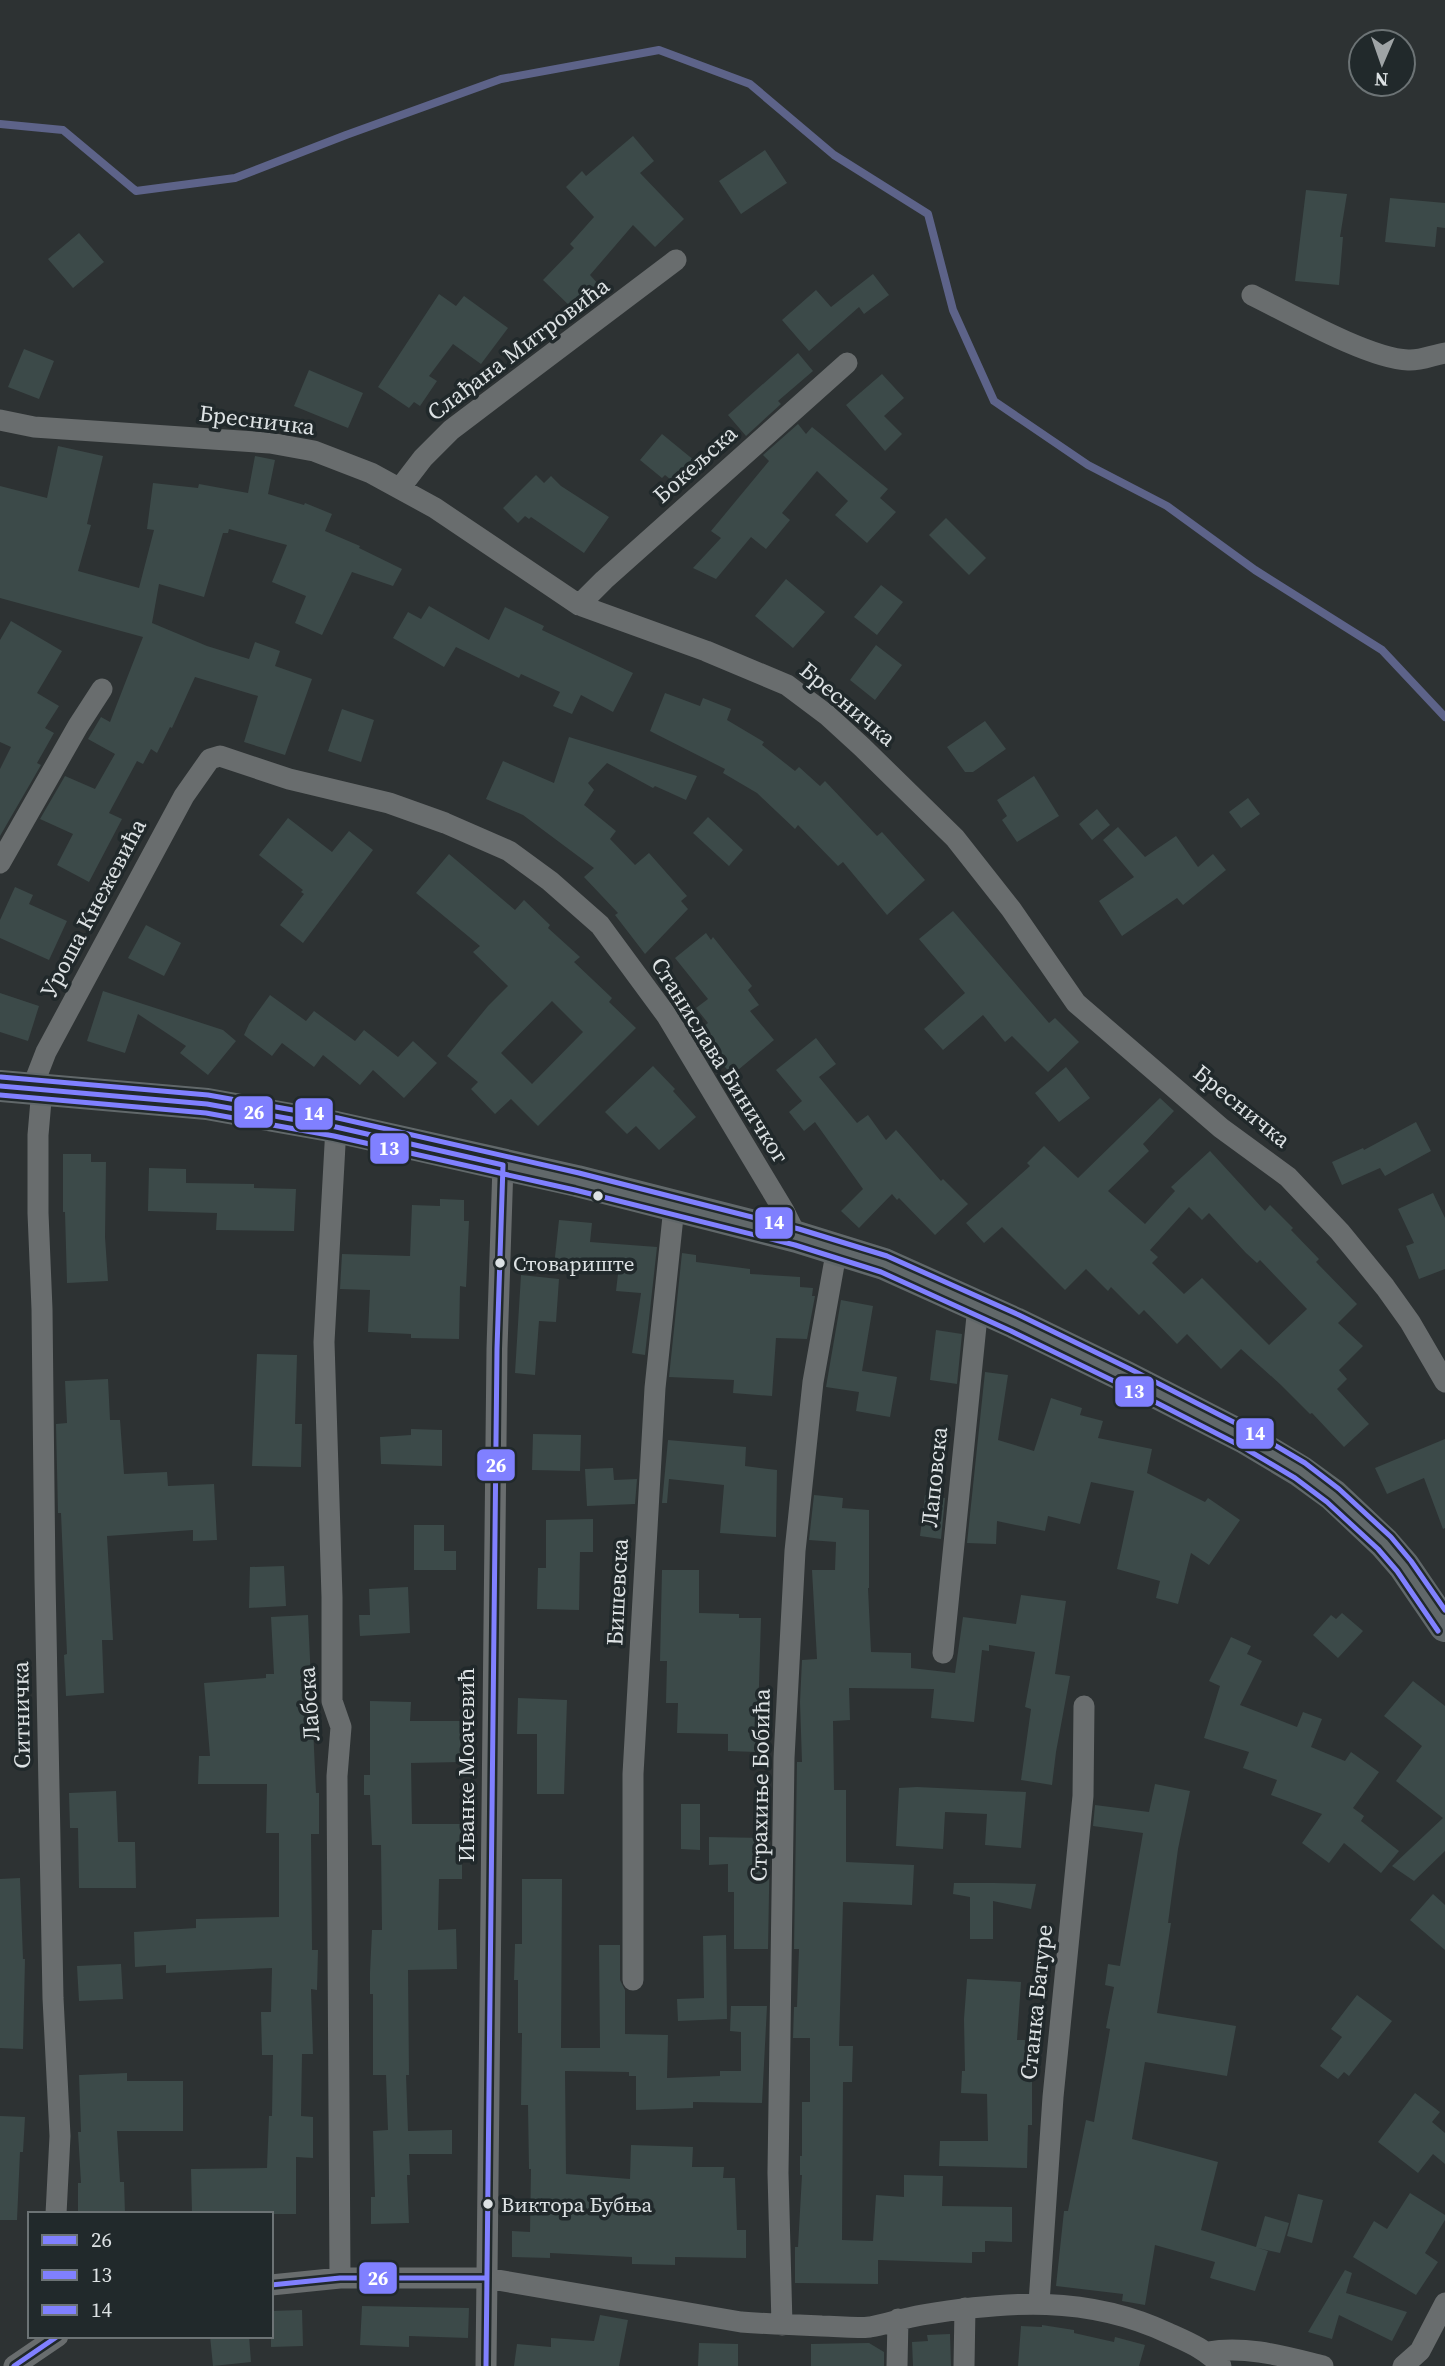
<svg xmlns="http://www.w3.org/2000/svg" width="1445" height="2366" font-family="'Source Serif 4',serif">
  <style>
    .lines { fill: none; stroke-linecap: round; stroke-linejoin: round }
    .stream { stroke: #5d6389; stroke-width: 8 }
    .building { fill: #3c4a49; fill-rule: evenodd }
    .street { stroke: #696d6e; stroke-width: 21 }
    .secondary { stroke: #61686a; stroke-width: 32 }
    .bus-1-casing { stroke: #21292b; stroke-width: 10 }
    .bus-2-casing { stroke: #21292b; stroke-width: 10 }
    .bus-3-casing { stroke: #21292b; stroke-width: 10 }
    .bus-1 { stroke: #8080ff; stroke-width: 5 }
    .bus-2 { stroke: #8080ff; stroke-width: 5 }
    .bus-3 { stroke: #8080ff; stroke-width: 5 }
    .bus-dot { fill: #dde2e4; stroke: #21292b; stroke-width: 2.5 }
    .labels { text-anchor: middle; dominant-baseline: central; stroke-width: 7; stroke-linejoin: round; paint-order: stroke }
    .bus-label { font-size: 21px; fill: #dde2e4; stroke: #21292b; text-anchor: start }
    .street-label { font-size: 23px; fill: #dde2e4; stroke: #21292b }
    .line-badge { stroke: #21292b; stroke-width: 2.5 }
    .badge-label { font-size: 19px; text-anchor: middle; font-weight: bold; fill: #fff }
  </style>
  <rect width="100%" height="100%" fill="#2d3233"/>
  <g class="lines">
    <path class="stream" d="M0 124 63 130 136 191 235 178 346 135 501 79 659 50 750 84 834 155 928 214 953 310 994 401 1088 465 1167 506 1255 570 1382 650 1445 717"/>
  </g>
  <path class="building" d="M633 136 654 161 640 173 684 219 655 247 633 225 590 275 599 285 575 311 543 280 574 248 570 244 594 217 566 187 582 171 586 176Z
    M765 150 787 183 741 214 719 181Z
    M1306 190 1347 194 1340 237H1343L1339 285 1295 281Z
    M1390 198 1445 203V228L1437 227 1435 247 1385 242Z
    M79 233 104 262 73 288 48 259Z
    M873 274 889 295 864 314 859 307 809 351 782 320 816 290 831 307Z
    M439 294 456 306 464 296 508 328 481 364 453 344 429 376 437 381 420 406 414 402 409 408 378 387Z
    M24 349 54 361 39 399 8 387Z
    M798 353 813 371 778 401 781 404 746 436 728 415Z
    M309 370 363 393 348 428 294 406Z
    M882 374 904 398 884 416 902 434 885 451 846 405Z
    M798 424 806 434 812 427 888 489 880 498 896 512 867 543 835 515 848 501 817 471 782 513 790 520 766 549 751 537 716 579 693 568 721 538 711 531 769 461 763 455Z
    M662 434 695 461 676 484 665 475 662 478 640 460Z
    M58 446 103 456 87 524 91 525 78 571 139 588 154 530 147 529 153 483 198 488 199 484 248 493 255 456 275 460 268 494 304 505 305 503 332 514 325 531 360 546 359 548 402 569 393 586 352 572 322 635 295 623 306 596 272 582 287 545 229 529 228 533H223L204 597 159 584 152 623 207 646 249 659 255 642 280 651 275 666 312 679 285 755 244 742 258 696 195 677 172 728 170 727 157 753 151 749 143 764 137 761 109 813 122 819 89 882 57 865 73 834 40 819 65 776 95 789 115 754 88 739 101 717 110 722 143 637 0 598V486L47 498Z
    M536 475 544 483 551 476 561 486 609 517 584 553 531 517 529 519 525 516 518 523 503 508Z
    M946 518 986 558 969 575 929 535Z
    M786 579 825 612 793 648 755 616Z
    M881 585 903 602 877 635 854 617Z
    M429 606 489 640 505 607 544 626 542 630 633 673 613 712 581 695 572 714 553 706 560 692 521 674 519 678 456 647 444 667 393 638 408 612 421 619Z
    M11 621 62 651 37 693 59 706 45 728 54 733 37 763 41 765 0 836V769L11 747 0 742V640Z
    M876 645 902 665 875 700 850 680Z
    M665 693 700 706 703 698 731 709 727 720 764 742 762 745 795 771 799 767 820 786 825 781 877 836 882 832 925 880 887 915 843 862 838 866 798 825 795 829 757 793 723 773 725 769 650 731Z
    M342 709 374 720 361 762 328 751Z
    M985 721 1006 749 973 772H965L947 747Z
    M569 737 697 776 686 800 655 786 653 788 607 763 588 783 594 790 584 805 616 831 610 839 635 865 649 853 687 896 681 901 688 909 645 954 615 915 618 913 584 877 594 868 523 815 486 799 503 761 554 783Z
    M1034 776 1059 816 1017 842 1002 820 1007 816 997 800Z
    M1248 798 1260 814 1241 828 1229 812Z
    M1097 809 1110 825 1092 840 1079 824Z
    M708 817 743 850 729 866 693 833Z
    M288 818 332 852 349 831 373 850 303 943 280 925 304 894 301 892 303 890 259 855Z
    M1118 827 1145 857 1176 836 1198 867 1213 854 1226 870 1183 905 1177 898 1122 936 1099 901 1134 877 1103 840Z
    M449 854 515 910 524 900 550 925 548 928 580 957 574 962 612 998 609 1002 636 1028 538 1126 511 1099 495 1114 471 1089 478 1082 447 1056 488 1006 508 986 473 952 480 946 416 893ZM552 1001 583 1032 532 1084 501 1053Z
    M15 887 33 895 29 904 67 921 49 960 0 938V920Z
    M953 911 1049 1023 1055 1018 1079 1042 1048 1072 1012 1036 1005 1042 983 1015 943 1050 924 1029 965 993 919 939Z
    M146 925 181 943 164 976 128 958Z
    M706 933 711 940 713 937 752 986 748 990 759 1005 750 1011 774 1040 732 1075 711 1051 715 1048 700 1029 708 1023 696 1008 708 999 675 958Z
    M103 991 223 1030 236 1041 208 1075 180 1053 186 1046 138 1014 125 1053 87 1041Z
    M0 993 39 1006 28 1041 0 1032Z
    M270 995 306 1021 314 1011 355 1041 364 1030 398 1057 413 1041 437 1063 404 1098 373 1070 360 1085 323 1055 314 1067 282 1043 272 1056 244 1035 249 1024Z
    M816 1038 836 1064 819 1077 857 1123 868 1115 886 1140 896 1130 941 1181 943 1179 968 1204 935 1235 899 1198 897 1200 892 1194 859 1228 841 1211 863 1189 815 1122 804 1131 789 1112 802 1101 776 1070Z
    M653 1066 675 1089 673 1091 696 1117 659 1150 636 1126 627 1134 605 1112Z
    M1066 1067 1090 1098 1059 1122 1035 1093Z
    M1160 1098 1174 1111 1143 1144 1149 1151 1108 1191 1145 1224 1175 1191 1171 1187 1210 1151 1265 1211 1270 1205 1293 1228 1291 1230 1319 1259 1316 1262 1357 1304 1338 1323 1363 1346 1339 1370 1347 1379 1337 1389 1369 1424 1344 1447 1312 1413 1310 1414 1281 1385 1241 1349 1221 1369 1187 1334 1177 1344 1144 1310 1139 1315 1111 1287 1108 1291 1086 1269 1065 1290 1002 1227 984 1243 966 1223 1030 1166 1027 1163 1044 1146 1078 1178ZM1189 1207 1202 1220 1209 1213 1246 1253 1257 1263 1260 1260 1307 1309 1269 1345 1202 1278 1184 1294 1152 1263 1158 1257 1150 1250Z
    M1416 1122 1431 1151 1385 1176 1380 1168 1342 1185 1332 1162 1363 1148 1364 1150Z
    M63 1154H91V1162H106L105 1237 108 1281 67 1283 65 1212H63Z
    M149 1168 186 1169V1183L254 1184V1188L296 1189 294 1231 216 1230 217 1213 148 1211Z
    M1433 1193 1445 1218V1269L1419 1279 1406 1246 1414 1243 1398 1209Z
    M440 1199 464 1200V1221H469L466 1287 460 1286 459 1339 411 1338V1334L368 1332 370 1290 340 1289 342 1254 410 1256 412 1205 440 1206Z
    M559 1220 592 1223 590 1242 657 1247 645 1355 632 1353 641 1293 616 1291 618 1274 554 1266Z
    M682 1253 696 1255V1262L750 1269V1274L800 1277V1287L813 1288 812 1296H815L807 1339 776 1338 772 1396 733 1393 734 1380 669 1377Z
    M521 1275 559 1279 556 1322 539 1321 535 1375 515 1373Z
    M841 1300 873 1306 862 1371 897 1377 890 1417 856 1411 859 1392 826 1387Z
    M936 1330 962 1334 957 1384 930 1380Z
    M257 1354 297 1355 295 1424H302L301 1467 252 1466Z
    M985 1372 1008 1375 998 1440 1034 1451 1051 1398 1082 1408 1080 1415 1103 1421 1098 1438 1152 1449 1147 1473 1205 1502 1208 1498 1240 1520 1209 1565 1191 1553 1178 1604 1156 1598 1160 1581 1117 1569 1134 1491 1091 1482 1080 1524 1048 1516 1045 1531 997 1521 996 1544 967 1543Z
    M108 1379 110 1420H120L124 1474 167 1472 168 1486 214 1484 217 1540 193 1541V1530L107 1536 113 1640H102L104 1693 66 1696 64 1655 67 1654 61 1513H58L56 1424 67 1423 65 1381Z
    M411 1429 442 1430V1466L381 1464 380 1437 411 1435Z
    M533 1434 581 1435 580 1471 532 1470Z
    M1445 1439V1528L1443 1529 1424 1478 1387 1494 1375 1468Z
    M668 1440 746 1447 745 1466 777 1470 776 1537 720 1533 724 1485 669 1479 667 1503H662Z
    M613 1468 614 1480 637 1479 635 1504 587 1506 585 1469Z
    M814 1495 843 1498 842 1508 869 1510V1588H868L871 1652 911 1653V1668L955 1673 963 1617 1016 1624 1021 1595 1066 1601 1055 1674 1070 1676 1056 1752 1052 1785 1021 1780 1031 1709 1025 1707 1035 1652 989 1645V1651L982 1650 974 1722 931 1718 934 1689 849 1688 850 1720 833 1721 834 1790H846V1862L914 1865 912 1905 843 1902 839 2046H853L852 2082H843L842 2240 873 2241 876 2195 904 2197V2175L943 2176 942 2206 1012 2207V2242L985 2241V2252H972V2263L878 2260V2284L795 2283V2247H798L802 2175H800V2156H802V2102H810V2038H793L794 2007H797L799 1949H794L797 1762H802L800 1702 802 1660 817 1659 812 1570H835L836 1542 809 1540Z
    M925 1495 945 1498 941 1539 920 1536Z
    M593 1519V1552H580L579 1610 537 1609 538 1568H546V1520Z
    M414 1525H444V1551H456V1570H414Z
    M284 1566 286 1606 249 1608 250 1567Z
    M662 1570H699V1613L739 1614V1618H761L757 1752 728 1751V1734L677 1733 678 1703H666L667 1661H660Z
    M408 1587 410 1633 360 1636 359 1615H370L369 1589Z
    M1342 1613 1363 1631 1338 1658 1313 1635 1331 1615 1336 1619Z
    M308 1615 316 1793H319V1834H311L312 1950H318L317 1990 311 1989 313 2054H302L301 2116 313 2117V2158L296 2157V2214H192L191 2169 267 2168 269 2116H272L273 2055H262L261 2012H271L272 1968 166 1973V1965L135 1967 134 1932 196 1928V1919L279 1917V1833H266L267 1784H198L199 1756H210L204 1683 266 1678V1674H274L271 1617Z
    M1231 1637 1251 1646 1247 1654 1262 1661 1240 1705 1297 1727 1303 1712 1322 1719 1311 1747 1345 1761 1351 1752 1379 1772 1353 1808 1364 1816 1361 1821 1399 1851 1381 1873 1344 1843 1329 1863 1302 1843 1322 1814 1271 1795 1277 1780 1243 1768 1249 1752 1204 1738 1220 1686 1209 1681Z
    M1413 1681 1445 1706V1851L1414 1881 1392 1866 1443 1818 1396 1781 1422 1746 1384 1716Z
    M518 1698 567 1700 564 1794H537V1734H517Z
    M370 1701 411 1702 410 1721H460L461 1762 411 1763 412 1824H462V1879H439L438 1930 456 1929 457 1969 408 1970 409 2075H406L408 2131 452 2130V2154H409L410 2175H407L409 2223 371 2224V2197H375L373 2131 388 2130 386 2075H373V1994H370V1973L372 1930H382L381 1845H372L370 1795H364V1775H370Z
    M1155 1784 1190 1791 1178 1849 1168 1923H1171L1157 2013 1236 2026 1227 2076 1145 2062 1132 2139 1218 2162 1201 2230 1256 2247 1265 2216 1289 2223 1280 2253 1258 2248 1268 2251 1255 2291 1210 2278 1215 2262 1155 2245 1145 2305 1122 2301 1123 2294 1056 2286 1064 2211H1068L1086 2120 1094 2122 1110 2029 1106 2028 1114 1987 1105 1985 1108 1964 1120 1966 1143 1833 1093 1826 1095 1805 1149 1812Z
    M917 1787 1026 1792 1021 1848 985 1845 987 1814 945 1812 943 1849 896 1846 899 1788Z
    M116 1791 118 1842H135L136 1888H79L78 1828H70L69 1793Z
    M681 1804H700V1850L681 1849Z
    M709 1837 770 1838 768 1949H734V1892H728V1864L709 1865Z
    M20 1878 23 1959H25L23 2049 0 2048V1879Z
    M522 1879H562L561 2048H600L599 1945H620V1980L625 1990V2034L668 2035 667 2078 720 2076V2071H741V2032L730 2031 731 2006H767L762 2103 693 2102V2108L636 2110V2076H629V2072L565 2071 566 2174 630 2179 631 2145 693 2147 692 2167H724L723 2178H735L737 2230H746V2258L675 2257V2265L632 2264V2257L550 2253V2258L512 2257V2231L530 2232 531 2169H529L528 2105H521L522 2033H518V1980H514L515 1944H522Z
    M954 1883H993L1036 1884 1031 1909 993 1901V1939H970V1897L953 1894Z
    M1433 1894 1445 1905V1950L1410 1920Z
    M726 1935 727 2019 678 2021 677 1999 704 1998 703 1936Z
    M121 1964 123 1999 79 2001 77 1966Z
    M967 1979 1021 1982 1017 2040H1025L1024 2078H1032V2125H1028L1027 2168 939 2166 940 2141H988L987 2094 961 2093 962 2071H965L964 2019Z
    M1357 1995 1392 2021 1349 2076 1344 2072 1338 2079 1320 2066 1342 2037 1331 2029Z
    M127 2073V2081H183V2131H117L120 2182H124L125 2214H78V2183H81L78 2132H81L79 2075Z
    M1415 2093 1440 2112 1432 2122 1445 2133V2164L1433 2154 1418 2173 1378 2142Z
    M0 2116 25 2117 23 2152H20L17 2220H0Z
    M1410 2193 1445 2215V2220L1425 2253 1438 2262 1416 2295 1353 2257 1374 2221 1387 2229Z
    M1298 2194 1323 2200 1312 2243 1287 2236Z
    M1345 2270 1352 2273 1346 2293 1407 2312 1392 2341 1339 2315 1332 2339 1308 2332Z
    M362 2306 469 2308 468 2338 409 2336V2347L360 2345Z
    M302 2310 303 2346 271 2347V2311Z
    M600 2315 628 2320 619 2366H514L517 2344 551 2347V2338L594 2341Z
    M1042 2325 1074 2330V2333L1114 2342 1115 2337 1145 2345 1139 2366H1018L1021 2326 1042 2327Z
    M950 2334 951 2366H913L912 2342 928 2341 927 2335Z
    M210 2336H249L251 2362 213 2366Z
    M699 2343 738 2344V2366H698Z
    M869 2343 884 2352V2366H811V2344Z"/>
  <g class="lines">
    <path class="street" d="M1252 295C1289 313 1369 359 1408 360 1420 361 1433 355 1445 353
      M0 420 34 427 270 443 314 451 371 473 435 508 579 605 706 651 787 685 827 715 862 747 955 838 1011 909 1076 1003 1221 1128 1288 1177 1340 1232 1385 1287 1410 1322 1445 1382
      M400 488 423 458 451 430 676 260
      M579 605 604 580 847 363
      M0 863 78 726 102 689
      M32 1088 46 1052 184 796 210 759 220 756 289 779 389 803 445 823 509 851 550 881 600 925 667 1016 784 1211 797 1237
      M42 1089 38 1135V1213L42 1309 45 1579 53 1998 60 2136 56 2214
      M336 1127 324 1342 332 1597V1701L341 1727 337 1776 340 2278
      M943 1653 978 1306
      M633 1980V1774L655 1388 674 1207
      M271 2285 340 2278H486L741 2322C768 2324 795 2325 822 2326 837 2326 854 2329 870 2327 887 2324 904 2318 922 2315 1007 2301 1087 2295 1168 2333 1188 2342 1206 2349 1221 2366
      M1039 2303 1053 2097 1083 1796 1084 1706
      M782 2325 778 2173 784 1758 795 1551 813 1382 837 1248
      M1208 2352C1246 2345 1286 2357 1323 2366
      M14 2366 58 2336
      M486 2366 497 1349 503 1165
      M897 2366 898 2319
      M964 2366 965 2308
      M1403 2366 1420 2351 1445 2303"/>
    <path class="secondary" d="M0 1086 207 1104 336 1127 577 1181 797 1237 884 1264 1015 1323 1126 1377 1245 1438 1300 1471 1333 1495 1384 1543 1404 1566 1445 1626"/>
    <g class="bus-1-casing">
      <path id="bus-1" d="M0 1086 207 1104 336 1127 503 1165
        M271 2285 340 2278H486
        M14 2366 58 2336
        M486 2366 497 1349 503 1165"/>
    </g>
    <g class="bus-2-casing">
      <path id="bus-2" d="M0 1095 206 1113 334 1136 575 1190 795 1245 881 1272 1011 1331 1122 1385 1241 1446 1295 1478 1327 1502 1378 1549 1397 1571 1438 1631"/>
    </g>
    <g class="bus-3-casing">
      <path id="bus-3" d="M1 1077 208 1095 338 1118 579 1173 799 1229 887 1256 1019 1315 1130 1369 1249 1430 1305 1463 1339 1489 1391 1537 1411 1561 1445 1610"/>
    </g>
    <use href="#bus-1" class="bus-1"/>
    <use href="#bus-2" class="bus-2"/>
    <use href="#bus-3" class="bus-3"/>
  </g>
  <g class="bus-dot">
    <circle cx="598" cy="1196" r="6"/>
    <circle cx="500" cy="1263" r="6"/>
    <circle cx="488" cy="2204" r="6"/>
  </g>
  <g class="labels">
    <g class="bus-label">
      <text x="513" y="1263">Стовариште</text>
      <text x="501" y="2204">Виктора Бубња</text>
    </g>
    <g class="street-label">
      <text transform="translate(518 349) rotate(-37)">Слађана Митровића</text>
      <text transform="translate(257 420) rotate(7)">Бресничка</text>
      <text transform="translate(695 464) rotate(-42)">Бокељска</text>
      <text transform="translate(848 704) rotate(40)">Бресничка</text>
      <text transform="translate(93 908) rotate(-62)">Уроша Кнежевића</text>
      <text transform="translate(720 1060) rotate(58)">Станислава Биничког</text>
      <text transform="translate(1242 1106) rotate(39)">Бресничка</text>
      <text transform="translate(934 1477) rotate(-84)">Лаповска</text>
      <text transform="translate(617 1592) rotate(-87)">Бишевска</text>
      <text transform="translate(309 1704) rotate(-94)">Лабска</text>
      <text transform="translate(21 1715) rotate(-91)">Ситничка</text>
      <text transform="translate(466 1765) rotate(-90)">Иванке Моачевић</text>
      <text transform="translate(760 1785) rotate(-89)">Страхиње Бобића</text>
      <text transform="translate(1036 2002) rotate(-84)">Станка Батуре</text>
    </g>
  </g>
  <g class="line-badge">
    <rect x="233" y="1095" width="41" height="34" rx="7" fill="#8080ff"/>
    <rect x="294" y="1097" width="40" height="34" rx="7" fill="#8080ff"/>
    <rect x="369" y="1132" width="41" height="33" rx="7" fill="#8080ff"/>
    <rect x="754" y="1206" width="40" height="34" rx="7" fill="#8080ff"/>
    <rect x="1114" y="1375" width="41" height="33" rx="7" fill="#8080ff"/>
    <rect x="1235" y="1417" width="40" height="33" rx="7" fill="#8080ff"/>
    <rect x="476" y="1448" width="40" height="34" rx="7" fill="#8080ff"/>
    <rect x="358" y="2261" width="40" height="34" rx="7" fill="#8080ff"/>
  </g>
  <g class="badge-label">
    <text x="254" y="1119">26</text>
    <text x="314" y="1120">14</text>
    <text x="389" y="1155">13</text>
    <text x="774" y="1229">14</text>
    <text x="1134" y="1398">13</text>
    <text x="1255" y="1440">14</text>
    <text x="496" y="1472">26</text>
    <text x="378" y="2285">26</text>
  </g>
  <rect x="28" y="2212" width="245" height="126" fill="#21292b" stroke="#6c7375" stroke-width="2"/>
  <rect x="42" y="2235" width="35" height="10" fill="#8080ff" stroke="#6c7375" stroke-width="2"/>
  <text x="91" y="2247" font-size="21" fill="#dde2e4">26</text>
  <rect x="42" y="2270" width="35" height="10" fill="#8080ff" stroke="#6c7375" stroke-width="2"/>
  <text x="91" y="2282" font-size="21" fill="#dde2e4">13</text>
  <rect x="42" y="2305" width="35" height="10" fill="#8080ff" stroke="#6c7375" stroke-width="2"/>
  <text x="91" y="2317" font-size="21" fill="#dde2e4">14</text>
  <g transform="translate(1382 63) rotate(182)"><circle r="33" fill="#21292b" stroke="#6c7375" stroke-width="2"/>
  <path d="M0-5L12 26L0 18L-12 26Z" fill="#9fa4a6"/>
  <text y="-10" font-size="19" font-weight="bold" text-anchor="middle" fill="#dde2e4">N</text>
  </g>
</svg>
